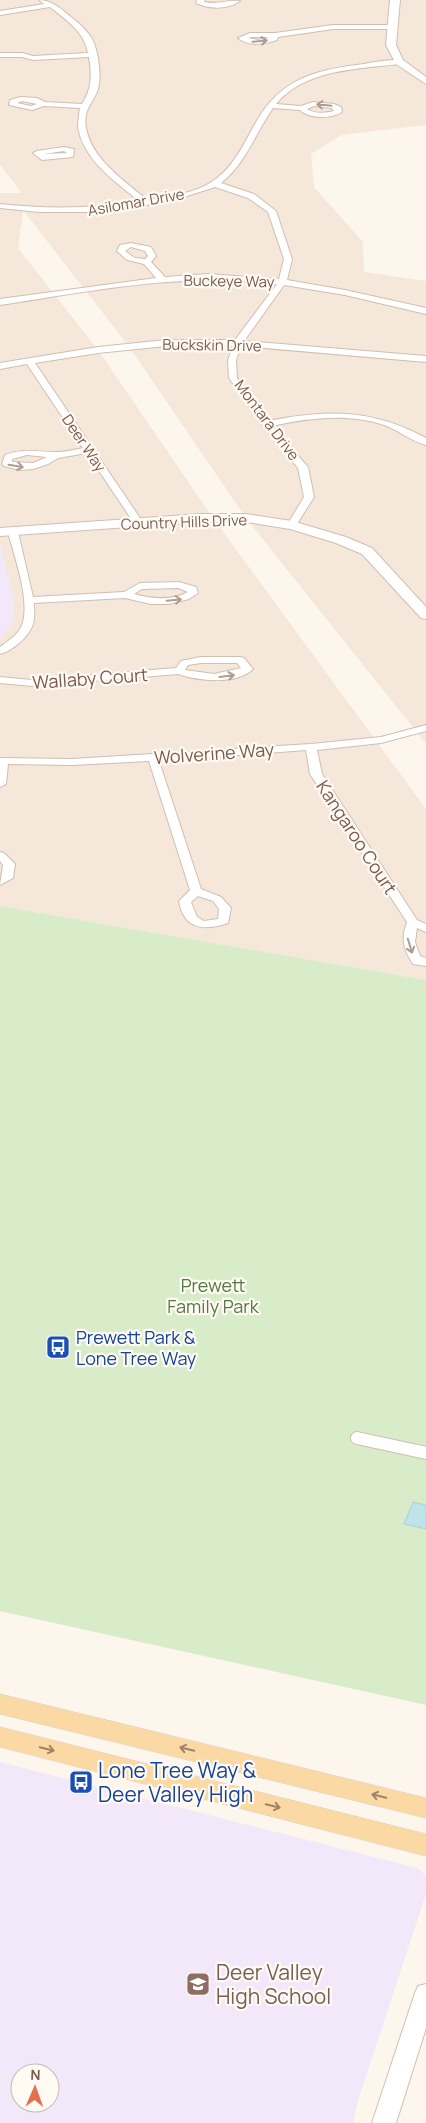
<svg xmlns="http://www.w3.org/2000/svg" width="426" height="2123" font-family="Manrope,sans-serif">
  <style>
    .residential { fill: #f5e8da }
    .education { fill: #f3e8fa; fill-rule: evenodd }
    .green { fill: #d8ecc9 }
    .water { fill: #bfe3e8; stroke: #a5d3da }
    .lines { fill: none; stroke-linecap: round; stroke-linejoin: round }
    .pedestrian-casing { stroke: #d1beb0; stroke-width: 14 }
    .minor-casing { stroke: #d1beb0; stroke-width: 2 }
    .tertiary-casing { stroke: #d1beb0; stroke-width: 2 }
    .primary-casing { stroke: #dad1cd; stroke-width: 1 }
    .pedestrian { stroke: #fff; stroke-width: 12 }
    .minor { fill: #fff; fill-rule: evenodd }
    .tertiary { fill: #fff; fill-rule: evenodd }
    .primary { fill: #fbd9a5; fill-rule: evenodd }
    .oneway { stroke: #af9d94 }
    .oneway2 { stroke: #a18267 }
    .labels { text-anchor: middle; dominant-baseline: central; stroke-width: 4.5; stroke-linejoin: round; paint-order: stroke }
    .far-street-label { font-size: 15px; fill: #7a5c4d; stroke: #fffaf3 }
    .street-label { font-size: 18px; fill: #7a5c4d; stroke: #fffaf3 }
    .park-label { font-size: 18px; fill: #537a41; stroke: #fffaf3 }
    .transit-label { font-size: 18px; fill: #164399; stroke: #fffaf3; text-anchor: start }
    .near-transit-label { font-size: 21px; fill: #164399; stroke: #fffaf3; text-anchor: start }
    .near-education-label { font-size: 21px; fill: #785e54; stroke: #fffaf3; text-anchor: start }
  </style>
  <rect width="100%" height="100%" fill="#fdf6ec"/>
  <path class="residential" d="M0 0H426V125L341 135 311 154 314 187 363 242 364 272 426 281V744L246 518 130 348 23 210 18 248 98 350 213 518 426 809V980L0 906V193H22L0 165Z"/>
  <path class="education" d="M0 545 13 596V621L0 639Z
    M0 1762 418 1868 426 1876V1894L358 2100 353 2123H0ZM20 2073H50V2103H20Z"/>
  <path class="green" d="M0 906 426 980V1705L0 1611Z"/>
  <path class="water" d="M413 1502 426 1505V1529L404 1524Z"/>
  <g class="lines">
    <g class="pedestrian-casing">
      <path id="pedestrian" d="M357 1438 426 1453"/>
    </g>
    <g class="minor-casing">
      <path id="minor" d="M39 0C52 0 61 9 71 17 79 23 90 33 94 43 99 57 102 79 97 92 91 105 83 111 86 128 92 160 124 180 147 200 169 196 194 194 213 181 237 165 246 137 261 114 286 76 322 69 364 64 376 62 390 59 402 60L403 62 399 64C358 69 305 69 276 104L301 106 313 102 334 104 341 107 342 112C331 119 309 119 300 110L273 108C255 134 246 163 221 183L254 194 276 211 292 259 287 280 345 290 426 308V314L345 295 284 285 244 341 426 356V362L241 346 236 360 237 378 268 421C327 409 373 409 426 438V445C411 441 398 430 384 425 348 413 309 418 272 426L308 467 314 497 295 527H289L287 525 304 497 298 468 263 426 229 378 228 360 233 346H166L98 353 35 363 144 524 142 526H136L87 453 58 458 48 464 33 469 20 470 4 466 2 464 5 455C25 448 36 452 56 452 65 452 74 450 83 448L27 364 0 369V363L98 347 166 340H235L277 284C183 272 92 291 0 305V299L156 278 144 264 127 260 117 251 120 245 131 243 151 247 156 256 151 262 165 277 208 274 279 279 284 259 268 212 248 198 215 187 178 199 146 205 96 212H39L0 208V204C46 209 93 209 139 201 116 182 83 160 78 127 78 122 79 114 80 108L44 106 32 110 9 105 10 100 21 97 37 98 45 102 82 104C92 88 92 76 89 57L33 60 22 57H0V53H22L33 56 88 53C84 31 66 20 50 7L0 15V11L44 4ZM22 101 37 104 31 106 17 103ZM314 106 332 108 334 111C326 113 314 114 307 109ZM131 247 145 251 148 256 145 259 135 258 125 251ZM27 455 47 457 33 463 12 462V459Z
        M197 0H205L204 2C216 5 228 0 240 1 227 10 209 9 196 3Z
        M333 25H391L395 27 391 29H333L278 37 277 40C264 44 249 47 238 38L250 33H275ZM251 37H269L258 40 248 38Z
        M64 147 74 149 73 157 42 160 33 153 37 151ZM64 151 67 153 43 154Z
        M13 529 18 532 33 597 124 592 140 583 179 582 196 587 198 593 189 599 169 604H151L125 598 34 603C34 610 35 617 33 624 29 637 12 651 0 654V647C8 641 19 634 22 625 31 601 14 556 8 532ZM178 588 188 592C171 601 152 599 134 594L142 589Z
        M201 657H240L244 658 253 669C237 685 198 681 178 674L32 686 0 683V677L32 680 176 668 181 661ZM201 663H237L241 668 214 674 185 670 188 665Z
        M426 725V731L381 743 317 750 322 774 417 920 426 924V932L417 928 415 942 420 956 426 958V966L413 964C403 949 401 938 407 922L310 774 306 750 159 761 201 889 221 897 231 908 228 923C204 931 184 930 179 901L190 890 149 761 72 765 8 764 6 784 0 787V758L72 759 311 744 381 737ZM198 896 213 901 219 909 218 919 204 921 197 917 191 902Z
        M0 852 4 853 15 864 13 878 0 885 3 865 0 861Z"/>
    </g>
    <g class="tertiary-casing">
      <path id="tertiary" d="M390 0H400L396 45 403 60 426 77V84L396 64 386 45Z
        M201 514H246L292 521 346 537 372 548 426 607V619L421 618 362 554 336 543 290 529 246 522H201L0 536V528Z
        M426 1984V2028L396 2123H372L415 1993 418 1986Z"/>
    </g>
    <g class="primary-casing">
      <path id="primary" d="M0 1694 426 1798V1818L0 1714Z
        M0 1727 426 1834V1856L0 1747Z"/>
    </g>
    <use href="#pedestrian" class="pedestrian"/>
    <use href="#minor" class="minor"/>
    <use href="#tertiary" class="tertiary"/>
    <use href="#primary" class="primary"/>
  </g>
  <defs><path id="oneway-shaft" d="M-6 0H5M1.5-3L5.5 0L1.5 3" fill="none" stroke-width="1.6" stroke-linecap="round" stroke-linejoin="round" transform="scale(1.25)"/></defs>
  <g class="oneway">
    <use href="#oneway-shaft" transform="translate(260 41) rotate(-6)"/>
    <use href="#oneway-shaft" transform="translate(324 105) rotate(-174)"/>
    <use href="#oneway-shaft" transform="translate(16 466) rotate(9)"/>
    <use href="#oneway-shaft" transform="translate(174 600) rotate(-5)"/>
    <use href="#oneway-shaft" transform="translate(227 676) rotate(-7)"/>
    <use href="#oneway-shaft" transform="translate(410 946) rotate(73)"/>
  </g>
  <g class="oneway2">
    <use href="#oneway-shaft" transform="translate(47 1749) rotate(14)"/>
    <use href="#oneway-shaft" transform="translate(187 1749) rotate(-166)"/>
    <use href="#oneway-shaft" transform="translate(379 1796) rotate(-166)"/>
    <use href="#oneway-shaft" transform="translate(273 1806) rotate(14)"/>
  </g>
  <defs>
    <g id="bus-square" transform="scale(1.25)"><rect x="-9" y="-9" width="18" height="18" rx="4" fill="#1a4fb4" stroke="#fffaf3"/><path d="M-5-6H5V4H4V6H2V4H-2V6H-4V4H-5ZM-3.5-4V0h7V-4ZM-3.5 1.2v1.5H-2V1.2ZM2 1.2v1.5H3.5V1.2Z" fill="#fff"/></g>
    <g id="school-square" transform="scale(1.25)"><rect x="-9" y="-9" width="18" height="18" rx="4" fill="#8d6e63" stroke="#fffaf3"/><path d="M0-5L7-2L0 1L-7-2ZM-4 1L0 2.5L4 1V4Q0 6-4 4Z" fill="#fff"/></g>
  </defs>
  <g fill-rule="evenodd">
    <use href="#bus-square" x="58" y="1347"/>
    <use href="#bus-square" x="81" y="1782"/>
    <use href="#school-square" x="198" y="1984"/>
  </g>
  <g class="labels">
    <g class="far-street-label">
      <text transform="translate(136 202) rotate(-10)">Asilomar Drive</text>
      <text transform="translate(229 281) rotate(1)">Buckeye Way</text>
      <text transform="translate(212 345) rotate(1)">Buckskin Drive</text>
      <text transform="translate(267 420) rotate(53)">Montara Drive</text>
      <text transform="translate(84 443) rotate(56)">Deer Way</text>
      <text transform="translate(184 522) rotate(-2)">Country Hills Drive</text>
    </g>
    <g class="street-label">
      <text transform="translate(90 678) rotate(-4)">Wallaby Court</text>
      <text transform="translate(214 753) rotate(-4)">Wolverine Way</text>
      <text transform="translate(357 837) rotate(57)">Kangaroo Court</text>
    </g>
    <g class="park-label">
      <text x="213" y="1285">Prewett<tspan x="213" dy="21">Family Park</tspan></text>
    </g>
    <g class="transit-label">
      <text x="76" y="1337">Prewett Park &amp;<tspan x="76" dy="21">Lone Tree Way</tspan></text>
    </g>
    <g class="near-transit-label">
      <text x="98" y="1770">Lone Tree Way &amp;<tspan x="98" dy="24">Deer Valley High</tspan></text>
    </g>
    <g class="near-education-label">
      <text x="216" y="1972">Deer Valley<tspan x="216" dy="24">High School</tspan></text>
    </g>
  </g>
  <g transform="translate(35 2088) rotate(2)"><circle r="24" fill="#fffaf3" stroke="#cabbb1"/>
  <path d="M0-4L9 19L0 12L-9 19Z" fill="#e76f51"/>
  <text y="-8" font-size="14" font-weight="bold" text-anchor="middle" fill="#7a5c4d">N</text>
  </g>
</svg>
